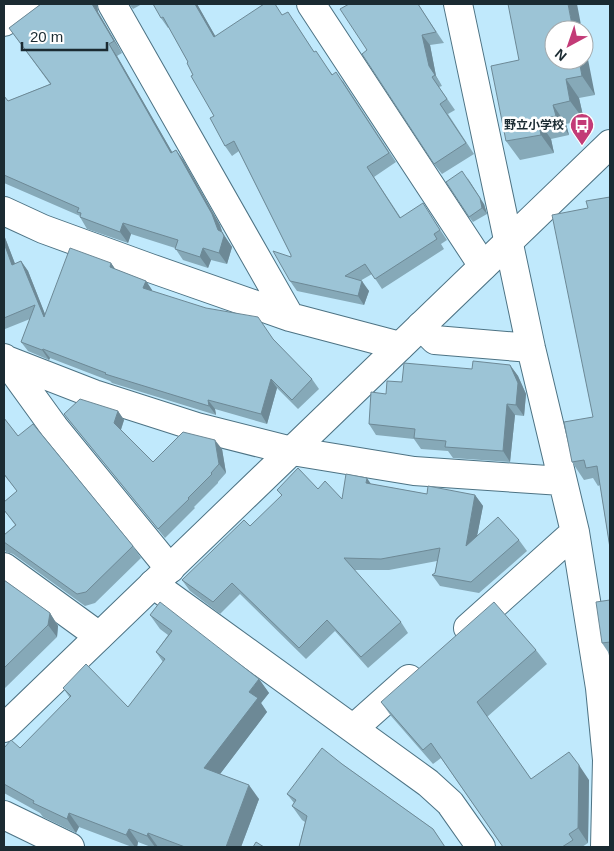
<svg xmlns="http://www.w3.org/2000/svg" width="614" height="851" font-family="Arial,'Noto Sans JP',sans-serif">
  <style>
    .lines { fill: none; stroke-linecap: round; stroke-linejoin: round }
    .minor-casing { stroke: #4d7384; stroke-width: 30 }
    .tertiary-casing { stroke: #4d7384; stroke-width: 30 }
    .minor { stroke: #fff; stroke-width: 28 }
    .tertiary { stroke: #fff; stroke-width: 28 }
    .wall { fill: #86a9b8 }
    .shaded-wall { fill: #6d8996 }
    .building { fill: #9cc4d6; stroke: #6d8996 }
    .labels { text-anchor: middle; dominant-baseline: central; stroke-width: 5; stroke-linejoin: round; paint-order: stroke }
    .poi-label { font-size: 12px; font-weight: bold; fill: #1b2b32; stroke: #fff; text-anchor: end }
  </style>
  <rect width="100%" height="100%" fill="#c0e9fc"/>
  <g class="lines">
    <g class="minor-casing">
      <path id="minor" d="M112 4 290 317
        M311 4 483 266
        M458 4 531 348 575 532 600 688 607 760 605 847
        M4 22 28 4
        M4 211 43 229 150 268 290 317 400 346
        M421 326 435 340 531 348
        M4 358 54 427 170 569
        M4 359 94 394 197 427 292 451 414 471 562 481
        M4 567 99 636
        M153 584 428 783 450 803 481 847
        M468 628 575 532
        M354 728 409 679
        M4 815 70 847"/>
    </g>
    <g class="tertiary-casing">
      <path id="tertiary" d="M4 728 610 144"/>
    </g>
    <use href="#minor" class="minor"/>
    <use href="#tertiary" class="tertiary"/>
  </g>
  <path class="wall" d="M41 4H97L98 12 122 53 117 56 172 152 176 150 184 161 220 225 222 232 232 247 227 264 211 260 208 268 183 260 175 248 131 234 128 243 87 229 80 217V216L4 183V96L8 101 50 84 9 28Z
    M129 4H142L133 9Z
    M197 4 215 36 283 15 294 21 314 52 332 74 343 81 396 162 374 177 401 218 429 213 447 240 441 244 444 249 382 289 372 274 360 281 369 291 364 305 297 291 290 281 291 255 239 151 232 156 225 146 214 116 193 75 188 62 169 27 168 28 161 18Z
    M418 4 444 43 430 45 436 76 442 86 439 87 455 110 448 114 474 154 442 174 434 164 367 50Z
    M584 60 595 95 579 98 584 120 566 124 569 135 551 139 554 153 520 160 506 141Z
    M610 197V549L600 485 598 486 593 478 584 480 572 462 593 417 588 208Z
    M484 204 487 214 473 222 469 217Z
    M4 235 15 264 21 261 28 271 45 314 111 263 115 269 146 281 152 290V291L274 341 312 379 319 389 298 409 277 388 267 424 215 409 216 415 112 383 110 381 50 358 49 360 28 351 21 342 30 319 5 329 4 328Z
    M510 365 518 376 526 394 524 416 515 415 510 462 453 458 448 451 421 449 414 439 376 435 369 424 386 394 402 382 472 369Z
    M118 411 124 420 121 430 153 462 222 449 226 473 218 482V483L194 507 195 508 165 538 71 423 64 414Z
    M4 418 18 436 133 546 141 558 95 603 85 606 13 554 6 552 4 548V535L15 525 4 510V502L17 491 4 475Z
    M371 484 427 494 475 495 483 506 477 535 519 540 527 551 479 593 440 586 432 575 435 573 437 561 389 570H354L401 622 408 633 368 668 335 631 306 659 240 594 220 614 190 591 182 580 250 526 282 496 277 490 318 489 342 499Z
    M4 580 50 613 58 626 57 637 4 689Z
    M610 600V655L602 643Z
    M150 615 259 679 269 693 261 703 267 712 220 774 259 799 241 847H151L138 842 137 847H132L79 827 76 833 43 817 40 813 4 793V748H20L70 698 63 688 128 707 163 662 156 652 168 635 160 629Z
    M536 650 547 664 487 717 531 779 589 780 588 843 582 847H503L441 758 433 764 391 716 381 702Z
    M342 764 433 829 445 847H299L305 822 302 820 292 806 294 803 287 794Z"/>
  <path class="shaded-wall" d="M92 4H97L98 12 122 53 114 41Z
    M195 4H197L221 46 214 37Z
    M568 4H577L582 30H573Z
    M422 35 430 45 436 76 442 86 429 66Z
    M584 39 595 95 582 76 579 60H584Z
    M109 44 117 56 179 164 171 153Z
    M566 79 579 98 584 120 570 101Z
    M553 105 566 124 569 135 556 116Z
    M538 120 551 139 554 153 541 135Z
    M176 150 184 161 220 225 224 237 222 232 232 247 227 264 219 253 218 230Z
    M467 177 484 204 487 214 482 208Z
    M123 223 131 234 128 243 120 232Z
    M4 235 19 274 12 265 4 243Z
    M203 248 211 260 208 268 200 257Z
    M21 261 28 271 50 327 44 317Z
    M111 263 118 273 110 267Z
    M146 281 152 290 150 298 143 288Z
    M362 281 369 291 364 305 358 296Z
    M43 349 50 358 49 360 42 350Z
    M510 365 518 376 526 394 524 416 516 405Z
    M271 379 277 388 267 424 261 414Z
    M208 400 215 409 216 415 209 406Z
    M507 404 515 415 510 462 503 451Z
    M118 411 124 420 120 432 114 423Z
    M215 440 222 449 226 473 219 464Z
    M367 478 375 490 366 483Z
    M475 495 483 506 473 557 466 546Z
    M50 613 58 626 57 637 48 625Z
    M259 679 269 693 261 703 267 712 214 782 204 768 249 692Z
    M579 765 589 780 588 843 578 828Z
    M249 785 259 799 241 847H226Z
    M69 813 79 827 76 833 67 819Z
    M129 829 138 842 137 847H135L126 835Z
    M148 833 158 847H155L147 836Z"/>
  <path class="building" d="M41 4H92L114 41 109 44 171 153 176 150 212 214 218 230 222 232 224 236 219 253 203 248 200 257 175 249 178 240 123 223 120 232 80 217 81 213 77 212 79 208 4 175V96L8 101 51 84 9 28Z
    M153 4H195L214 37 264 4H275L282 15 288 12 314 52 316 51 332 75 336 72 389 153 367 167 400 218 423 203 440 230 434 234 437 239 375 279 365 264 345 276 362 281 358 296 290 281 273 251 291 257V255L234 141 225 146 210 118 214 116 191 76 193 75 187 63 188 62 163 17 161 18Z
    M349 4H418L436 32 422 35 429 66 435 75 432 77 447 99 440 104 466 143 434 164 362 54 367 50 340 9Z
    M508 4H568L573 30H554V60H579L582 76 566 79 570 101 553 105 556 116 538 120 541 135 506 141 491 66 519 60Z
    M462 171 480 198 482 208 469 217 446 182Z
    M610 197V548L597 466 586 468 584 460 572 462 564 422 593 417 552 215 588 208 586 201Z
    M4 243 12 265 21 261 44 317 70 248 111 263 110 267 146 281 143 288 206 308 258 317 273 339 312 379 292 400 271 379 261 414 208 400 209 406 105 374 106 373 43 349 42 350 21 342 35 305 4 318Z
    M473 361 510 365 518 383 516 405 507 404 503 451 445 447 446 441 414 438 415 429 369 424 371 392 386 394 387 381 402 382 404 363 472 369Z
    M80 399 118 411 114 423 153 462 183 432 215 440 219 464 211 473 212 474 188 498 189 499 158 529 64 414Z
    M4 418 18 436 33 424 133 546 86 592 77 594 4 542V535L16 525 4 510V502L17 491 4 474Z
    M298 468 318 489 325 481 342 499 346 474 367 478 366 483 427 494 428 486 475 495 466 546 498 517 519 540 471 582 432 575 435 573 440 548 381 559 344 558 401 622 361 657 327 620 299 648 232 583 213 602 182 580 244 520 250 526 282 495 277 490Z
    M4 580 50 613 48 625 4 668Z
    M610 600V642L602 643 596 602Z
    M160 602 259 679 249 692 258 698 204 768 249 785 226 847H185L148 833 147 836 129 829 126 835 69 813 67 819 33 803 34 801 4 784V748L11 740 20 748 71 696 63 688 86 664 128 707 165 659 156 652 172 631 150 615Z
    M494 602 536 650 477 702 531 779 569 752 579 765 578 828 569 834 573 840 562 847H503L431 743 423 750 381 702Z
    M322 748 342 764 433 829 445 847H299L307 816 292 806 296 800 287 794Z
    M256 842 264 847H253Z"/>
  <defs>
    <g id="bus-pin" transform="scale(1.25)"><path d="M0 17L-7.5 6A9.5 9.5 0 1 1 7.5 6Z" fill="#c33b77" stroke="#fff"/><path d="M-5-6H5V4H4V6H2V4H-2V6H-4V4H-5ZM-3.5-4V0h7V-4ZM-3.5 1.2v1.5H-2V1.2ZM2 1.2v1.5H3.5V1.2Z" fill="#fff"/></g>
  </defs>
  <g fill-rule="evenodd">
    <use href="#bus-pin" x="582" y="125"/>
  </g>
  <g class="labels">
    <g class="poi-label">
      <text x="564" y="125">野立小学校</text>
    </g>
  </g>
  <rect width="614" height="851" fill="none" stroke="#1b2b32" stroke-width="10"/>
  <g transform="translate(569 45) rotate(220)"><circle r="24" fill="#ffffff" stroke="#a4aaad"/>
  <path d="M0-4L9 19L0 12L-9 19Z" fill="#c33b77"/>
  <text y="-8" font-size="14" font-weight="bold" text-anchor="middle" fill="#1b2b32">N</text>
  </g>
  <path d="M22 42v8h85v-8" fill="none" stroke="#1b2b32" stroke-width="2.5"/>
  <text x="30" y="42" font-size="15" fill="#1b2b32" stroke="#ffffff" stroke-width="4" paint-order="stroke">20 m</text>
</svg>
